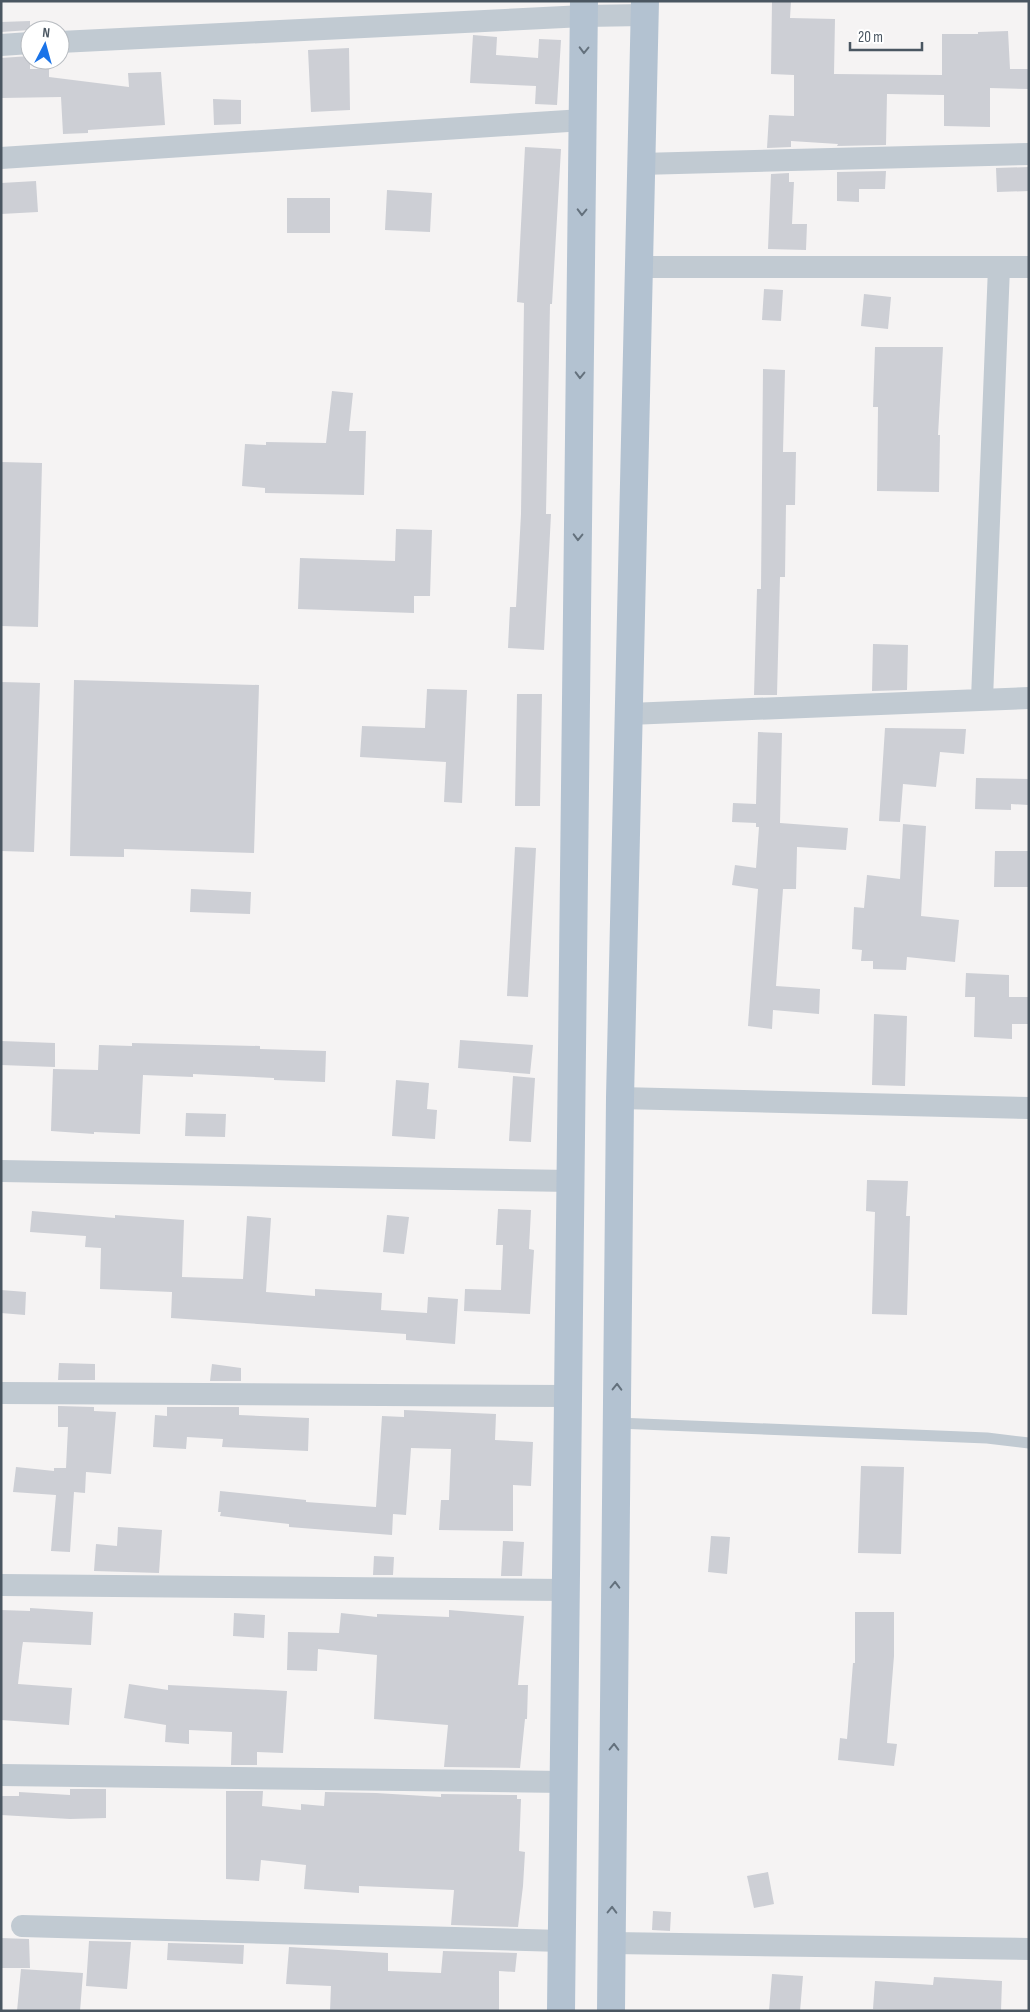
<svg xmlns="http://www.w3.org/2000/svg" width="1030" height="2012" font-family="'Sofia Sans Condensed',sans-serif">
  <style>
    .building { fill: #cdcfd5 }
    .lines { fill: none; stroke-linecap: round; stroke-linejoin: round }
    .lane { stroke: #c1cad2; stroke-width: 11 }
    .street { stroke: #c1cad2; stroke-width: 22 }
    .primary { stroke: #b3c2d1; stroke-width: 28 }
    .oneway { stroke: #64717d }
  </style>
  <rect width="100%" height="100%" fill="#f5f3f3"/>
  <path class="building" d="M772 1H791L790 18 835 19 834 74 942 75V34H978V32L1008 31 1010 69H1029V89L990 88V127L944 126V95L887 94 886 145 837 146 838 144 791 141V147L767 148 769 115 794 116V75L771 74Z
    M30 21V30L1 32V22Z
    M473 35 497 37 496 55 538 58 539 39 561 40 557 105 535 104 536 86 470 83Z
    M349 48 350 110 311 112 308 50Z
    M30 56V69H49V77L129 87 128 73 161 72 165 125 88 130V133L63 134 61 97 1 98V58Z
    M213 99 241 100V124L214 125Z
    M525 147 561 149 552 304H550L546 514H551L544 650 508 648 510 607H516L521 514 524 303 517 302Z
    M1029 167V191L997 192 996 168Z
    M886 171 885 189H859V202L837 201V172Z
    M789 173V182H794L792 224H807L806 250 768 249 771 174Z
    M36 181 38 212 1 214V183Z
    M387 190 432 193 430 232 385 230Z
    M287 198H330V233H287Z
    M764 289 783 290 781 321 762 320Z
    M864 294 891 297 888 329 861 326Z
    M875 347H943L938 435H940L939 492 877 491 878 407H873Z
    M763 369 785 370 783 452H796L795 505H786L785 577H780L777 695H754L757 589H761Z
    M332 391 353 393 349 431H366L364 495 265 493V488L242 486 245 444 266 445V442L326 443Z
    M1 462 42 463 38 627 1 626Z
    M396 529 432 530 430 596H414V613L298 609 300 558 395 561Z
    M873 644 908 645 907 690 872 691Z
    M74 680 259 685 254 853 124 849V857L70 856Z
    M1 682 40 683 34 852 1 851Z
    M427 689 467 690 462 803 444 802 446 762 360 757 362 726 425 728Z
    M517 694H542L540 806H515Z
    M885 728 966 729 964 754 940 752 936 787 903 784 900 822 879 821Z
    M758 732 782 733 780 823 848 828 846 850 797 847 796 889H783L776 986 820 989 819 1014 773 1010 772 1029 748 1026 758 889 732 885 735 865 756 868 759 827H756V823L732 822 733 803 756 804Z
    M976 778 1029 779V805L1011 804V810L975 809Z
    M903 824 926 826 921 916 959 920 955 962 907 957 906 970 873 969V961H861L862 950 852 949 854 907 864 908 867 875 900 879Z
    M515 847 536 848 528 997 507 996Z
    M995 851H1029V887H994Z
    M191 889 251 892 250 914 190 912Z
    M966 973 1009 975V997H1029V1024H1012V1039L974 1037 975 997H965Z
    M874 1014 907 1016 905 1086 872 1085Z
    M460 1040 533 1045 530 1074 458 1068Z
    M1 1041 55 1043V1067L1 1065Z
    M132 1043 260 1046V1049L326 1051 325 1082 274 1080V1078L193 1074V1077L143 1075 140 1134 94 1132V1134L51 1131 53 1069 98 1070 99 1045 132 1046Z
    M513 1076 535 1078 531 1142 509 1141Z
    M396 1080 429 1083 427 1109 437 1110 435 1139 392 1136Z
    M186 1113 226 1114 225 1137 185 1136Z
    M867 1180 908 1181 906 1216H910L907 1315 872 1314 875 1212 866 1211Z
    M498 1209 531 1210 529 1249 534 1250 530 1314 464 1311 465 1289 501 1290 503 1245H496Z
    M32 1211 115 1218V1215L184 1220 182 1277 243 1279 247 1216 271 1218 266 1292 315 1296V1289L382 1293 381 1310 427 1313 428 1297 458 1299 455 1344 406 1340V1334L171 1318 172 1292 100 1289 101 1248 85 1247 86 1236 30 1232Z
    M387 1215 409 1217 404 1254 383 1252Z
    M1 1290 26 1292 25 1315 1 1313Z
    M59 1363 95 1364V1380H58Z
    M212 1364 241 1368V1381H210Z
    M58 1406 94 1407V1411L116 1412 111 1474 86 1472 85 1493 74 1492 70 1552 51 1551 56 1495 13 1492 16 1467 54 1471V1468H66L68 1427H58Z
    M167 1407H239V1415L309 1418 308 1451 222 1447 223 1439 187 1437 186 1449 153 1447 155 1415 167 1416Z
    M404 1410 496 1414 495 1440 533 1442 531 1486 513 1485V1531L439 1530 441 1500H449L451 1449 411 1448 406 1515 393 1514 392 1535 289 1527V1524L220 1516 221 1512H218L220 1491 306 1500V1502L376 1507 382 1416 404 1417Z
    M861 1466 904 1467 901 1554 858 1553Z
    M118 1527 162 1530 159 1573 94 1571 96 1544 117 1546Z
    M711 1536 730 1537 727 1574 708 1572Z
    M503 1541 524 1542 522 1576H501Z
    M374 1556 394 1557 393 1575H373Z
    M30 1608 93 1612 91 1645 23 1642 22 1648 18 1684 72 1688 69 1725 1 1720V1610L30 1611Z
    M449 1610 524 1616 518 1685H528L527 1719H525L520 1768 444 1767 448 1725 374 1719 377 1655 318 1649 317 1671 287 1670 288 1632 339 1633 341 1613 377 1617V1614L449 1617Z
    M855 1612H894V1656L887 1743 897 1744 894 1766 838 1760 840 1738 847 1739 853 1663H855Z
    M234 1613 265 1615 264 1638 233 1636Z
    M129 1684 168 1690V1685L287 1691 283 1753 257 1752V1765H231L232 1732 189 1730V1744L165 1742 166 1725 124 1718Z
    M70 1789H106V1818L70 1819 1 1815V1796H19V1792L70 1795Z
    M226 1791H263L262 1806 301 1810V1804L324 1806 325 1792 376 1793 441 1797V1794L517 1795V1799H521L519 1851 525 1852 523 1886 518 1927 451 1925 454 1890 359 1886V1893L304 1889 306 1865 261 1860 259 1881 226 1879Z
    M768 1872 774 1904 754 1908 747 1876Z
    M653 1911 671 1912 670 1931 652 1930Z
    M1 1938 29 1939 30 1968H1Z
    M89 1941 131 1942 127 1989 86 1986Z
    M168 1943 244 1945 243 1964 167 1960Z
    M289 1947 388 1953V1971L441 1973 443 1951 517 1953 515 1972 499 1971V2011H330L331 1986 286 1984Z
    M21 1969 83 1973 80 2011H17Z
    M772 1974 803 1976 800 2011H769Z
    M934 1977 1002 1981 1001 2011 873 2009 875 1981 933 1985Z"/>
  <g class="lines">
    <path class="lane" d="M617 1423 987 1438 1029 1443"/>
    <path class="street" d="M60 42 584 16 644 15
      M1 45 30 43
      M1 158 583 120
      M640 164 1029 154
      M638 267H1029
      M982 699 999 267
      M629 714 1029 698
      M620 1098 1029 1108
      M1 1171 571 1181
      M1 1393 568 1396
      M1 1585 566 1590
      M1 1775 564 1782
      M22 1926 562 1941
      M612 1943 1029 1949"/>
    <path class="primary" d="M561 2011 584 1
      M611 2011 620 1098 645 1"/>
  </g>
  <defs><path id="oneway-chevron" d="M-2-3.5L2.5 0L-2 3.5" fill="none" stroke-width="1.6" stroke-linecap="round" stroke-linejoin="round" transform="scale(1.25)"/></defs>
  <g class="oneway">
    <use href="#oneway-chevron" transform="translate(584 50) rotate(91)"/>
    <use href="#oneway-chevron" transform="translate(582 212) rotate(91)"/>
    <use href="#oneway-chevron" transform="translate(580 375) rotate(91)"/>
    <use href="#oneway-chevron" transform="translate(578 537) rotate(91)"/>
    <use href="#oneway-chevron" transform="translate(617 1387) rotate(-89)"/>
    <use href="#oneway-chevron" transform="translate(615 1585) rotate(-89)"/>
    <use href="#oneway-chevron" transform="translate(614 1747) rotate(-89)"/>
    <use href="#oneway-chevron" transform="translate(612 1910) rotate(-89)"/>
  </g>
  <rect width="1030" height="2012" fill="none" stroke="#4a5661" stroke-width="5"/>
  <g transform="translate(45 45) rotate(6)"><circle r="24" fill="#ffffff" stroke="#b7bbc0"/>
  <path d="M0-4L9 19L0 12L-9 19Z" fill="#1a73e8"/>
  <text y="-8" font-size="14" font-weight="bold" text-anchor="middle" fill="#4a5661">N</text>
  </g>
  <path d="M850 42v8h72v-8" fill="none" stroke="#4a5661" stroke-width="2.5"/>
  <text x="858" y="42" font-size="15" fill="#4a5661" stroke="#ffffff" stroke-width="4" paint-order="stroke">20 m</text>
</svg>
